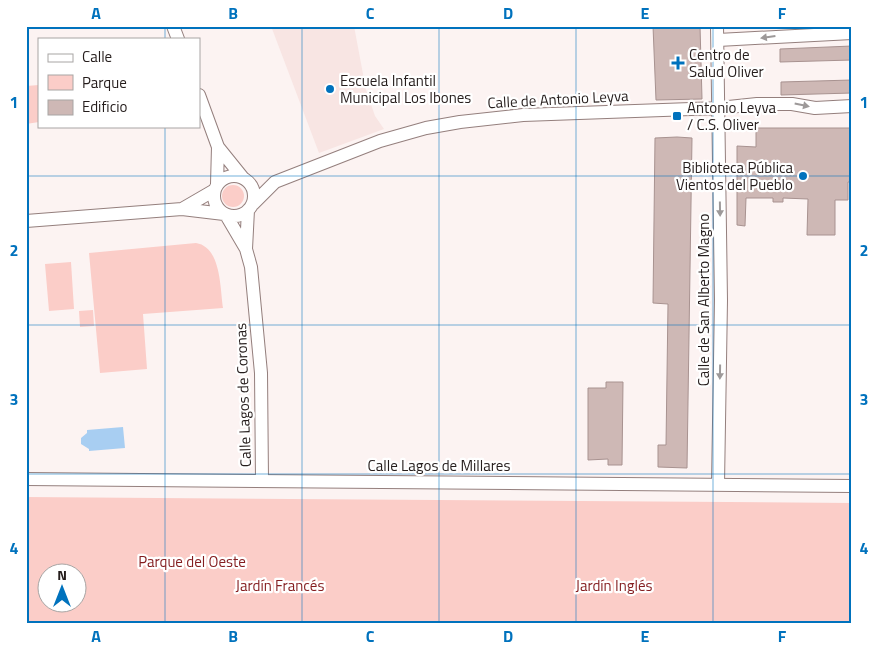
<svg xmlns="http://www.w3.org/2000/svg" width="878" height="650" font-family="'Titillium Web',sans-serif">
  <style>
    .built { fill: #f8e5e3 }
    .green { fill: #fbcdc8; fill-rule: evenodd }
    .water { fill: #a8cef2 }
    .building { fill: #ceb8b5; stroke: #a89290 }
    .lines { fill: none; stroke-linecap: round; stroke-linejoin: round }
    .minor-casing { stroke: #947f7d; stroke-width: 14 }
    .minor { stroke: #fff; stroke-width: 12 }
    .oneway { fill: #9d9999 }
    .grid { fill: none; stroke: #0072bd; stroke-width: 1; stroke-opacity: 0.55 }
    .poi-dot { fill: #0072bd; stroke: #fff; stroke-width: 2 }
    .labels { text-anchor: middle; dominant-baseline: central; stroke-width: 4.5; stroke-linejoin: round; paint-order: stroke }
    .poi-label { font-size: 15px; fill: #251d1c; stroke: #fff; text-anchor: start }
    .street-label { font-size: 15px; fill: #251d1c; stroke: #fff }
    .park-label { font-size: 15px; fill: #841d1f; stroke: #fff }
    .neatline { fill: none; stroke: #0072bd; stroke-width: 2 }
    .grid-label { font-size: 16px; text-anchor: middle; font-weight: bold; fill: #0072bd }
  </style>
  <rect width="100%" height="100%" fill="#fcf3f2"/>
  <path class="built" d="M271 26H354L366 90 375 116 384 129 319 153Z"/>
  <path class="green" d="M39 85V122L26 124V86Z
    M222 196a11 11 0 1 1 22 0a11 11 0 1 1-22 0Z
    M196 243C221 247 220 287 223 308L143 314 147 369 100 373 89 253Z
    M71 262 74 309 49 311 45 264Z
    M93 310 94 326 80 327 79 311Z
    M26 497 852 503V624H26ZM78 572V602H48V572Z"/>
  <path class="water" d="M123 427 125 448 89 451V449L81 444V438L87 433V430Z"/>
  <path class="building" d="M653 26H700L702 99 656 100Z
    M852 46V60L780 62V49Z
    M852 80V93L781 95V82Z
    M756 128H852V182H848V200H835V235H807L808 199 783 198V202H773V198H746L745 226 737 225V146L756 147Z
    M677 137 692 138 687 468 658 467V445H666L668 304 653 303 655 138Z
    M606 382H623L622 465H608V459L588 460V388H606Z"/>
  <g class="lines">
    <g class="minor-casing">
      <path id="minor" d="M173 26 178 39
        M717 26 721 300 718 484
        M718 40 852 33
        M199 95 218 147 243 178
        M214 196a20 20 0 1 1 40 0a20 20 0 1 1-40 0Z
        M217 184 218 147
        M253 204 275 182 380 141 426 128 460 122 523 115 719 108 757 104H792L815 108 852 106
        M182 209 213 191
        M248 210 246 249 251 267 261 373 262 480
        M226 215 246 249
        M26 221 182 209 224 214
        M26 479 852 486"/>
    </g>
    <use href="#minor" class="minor"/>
  </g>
  <defs><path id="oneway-solid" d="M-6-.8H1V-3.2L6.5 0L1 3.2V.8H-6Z" transform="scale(1.25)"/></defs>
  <g class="oneway">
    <use href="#oneway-solid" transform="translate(768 37) rotate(172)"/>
    <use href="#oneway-solid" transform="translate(802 105) rotate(12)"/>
    <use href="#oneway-solid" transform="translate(720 209) rotate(89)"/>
    <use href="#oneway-solid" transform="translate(720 372) rotate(91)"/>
  </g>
  <path class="grid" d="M165 26V39M302 26V624M439 26V624M576 26V624M713 26V624M165 126V624M26 176H852M26 325H852M26 474H852"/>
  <g class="poi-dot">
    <path d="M675.5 55.5h5v5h5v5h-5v5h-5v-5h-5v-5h5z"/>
    <circle cx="330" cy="89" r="5"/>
    <rect x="672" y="111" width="10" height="10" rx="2.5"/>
    <circle cx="803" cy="176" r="5"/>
  </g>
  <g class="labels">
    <g class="poi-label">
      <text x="689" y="54">Centro de<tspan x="689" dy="17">Salud Oliver</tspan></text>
      <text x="340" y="80">Escuela Infantil<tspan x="340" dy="17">Municipal Los Ibones</tspan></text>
      <text x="687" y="107">Antonio Leyva<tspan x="687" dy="17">/ C.S. Oliver</tspan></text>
      <text x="793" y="167" text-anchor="end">Biblioteca Pública<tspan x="793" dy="17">Vientos del Pueblo</tspan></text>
    </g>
    <g class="street-label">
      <text transform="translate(558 99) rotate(-3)">Calle de Antonio Leyva</text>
      <text transform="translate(703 300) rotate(-90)">Calle de San Alberto Magno</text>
      <text transform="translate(243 395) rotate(-92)">Calle Lagos de Coronas</text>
      <text x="439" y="465">Calle Lagos de Millares</text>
    </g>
    <g class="park-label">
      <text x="192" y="561">Parque del Oeste</text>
      <text x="280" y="585">Jardín Francés</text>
      <text x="614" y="585">Jardín Inglés</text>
    </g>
  </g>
  <rect width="878" height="650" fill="none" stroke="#ffffff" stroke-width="55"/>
  <rect x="38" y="38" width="162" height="90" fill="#ffffff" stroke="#a8a5a4"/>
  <rect x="48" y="54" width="25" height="8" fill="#ffffff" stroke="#a8a5a4"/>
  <text x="82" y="62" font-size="15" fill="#251d1c">Calle</text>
  <rect x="48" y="75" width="25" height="15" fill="#fbcdc8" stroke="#a8a5a4"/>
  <text x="82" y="88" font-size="15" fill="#251d1c">Parque</text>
  <rect x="48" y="100" width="25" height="15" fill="#ceb8b5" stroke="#a8a5a4"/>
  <text x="82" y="112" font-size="15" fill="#251d1c">Edificio</text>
  <g transform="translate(62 588)"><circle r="24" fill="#ffffff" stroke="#a8a5a4"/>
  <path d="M0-4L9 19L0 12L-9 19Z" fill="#0072bd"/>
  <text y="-8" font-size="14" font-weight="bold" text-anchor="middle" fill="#251d1c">N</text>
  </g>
  <rect x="28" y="28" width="822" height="594" class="neatline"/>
  <g class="grid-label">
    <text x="96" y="19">A</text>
    <text x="233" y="19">B</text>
    <text x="370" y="19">C</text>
    <text x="508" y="19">D</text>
    <text x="645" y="19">E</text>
    <text x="782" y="19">F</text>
    <text x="14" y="108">1</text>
    <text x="864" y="108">1</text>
    <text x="14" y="256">2</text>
    <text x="864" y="256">2</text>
    <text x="14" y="405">3</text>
    <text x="864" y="405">3</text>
    <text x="14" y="554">4</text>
    <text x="864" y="554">4</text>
    <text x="96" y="642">A</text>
    <text x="233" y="642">B</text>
    <text x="370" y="642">C</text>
    <text x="508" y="642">D</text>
    <text x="645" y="642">E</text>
    <text x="782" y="642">F</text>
  </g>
</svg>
